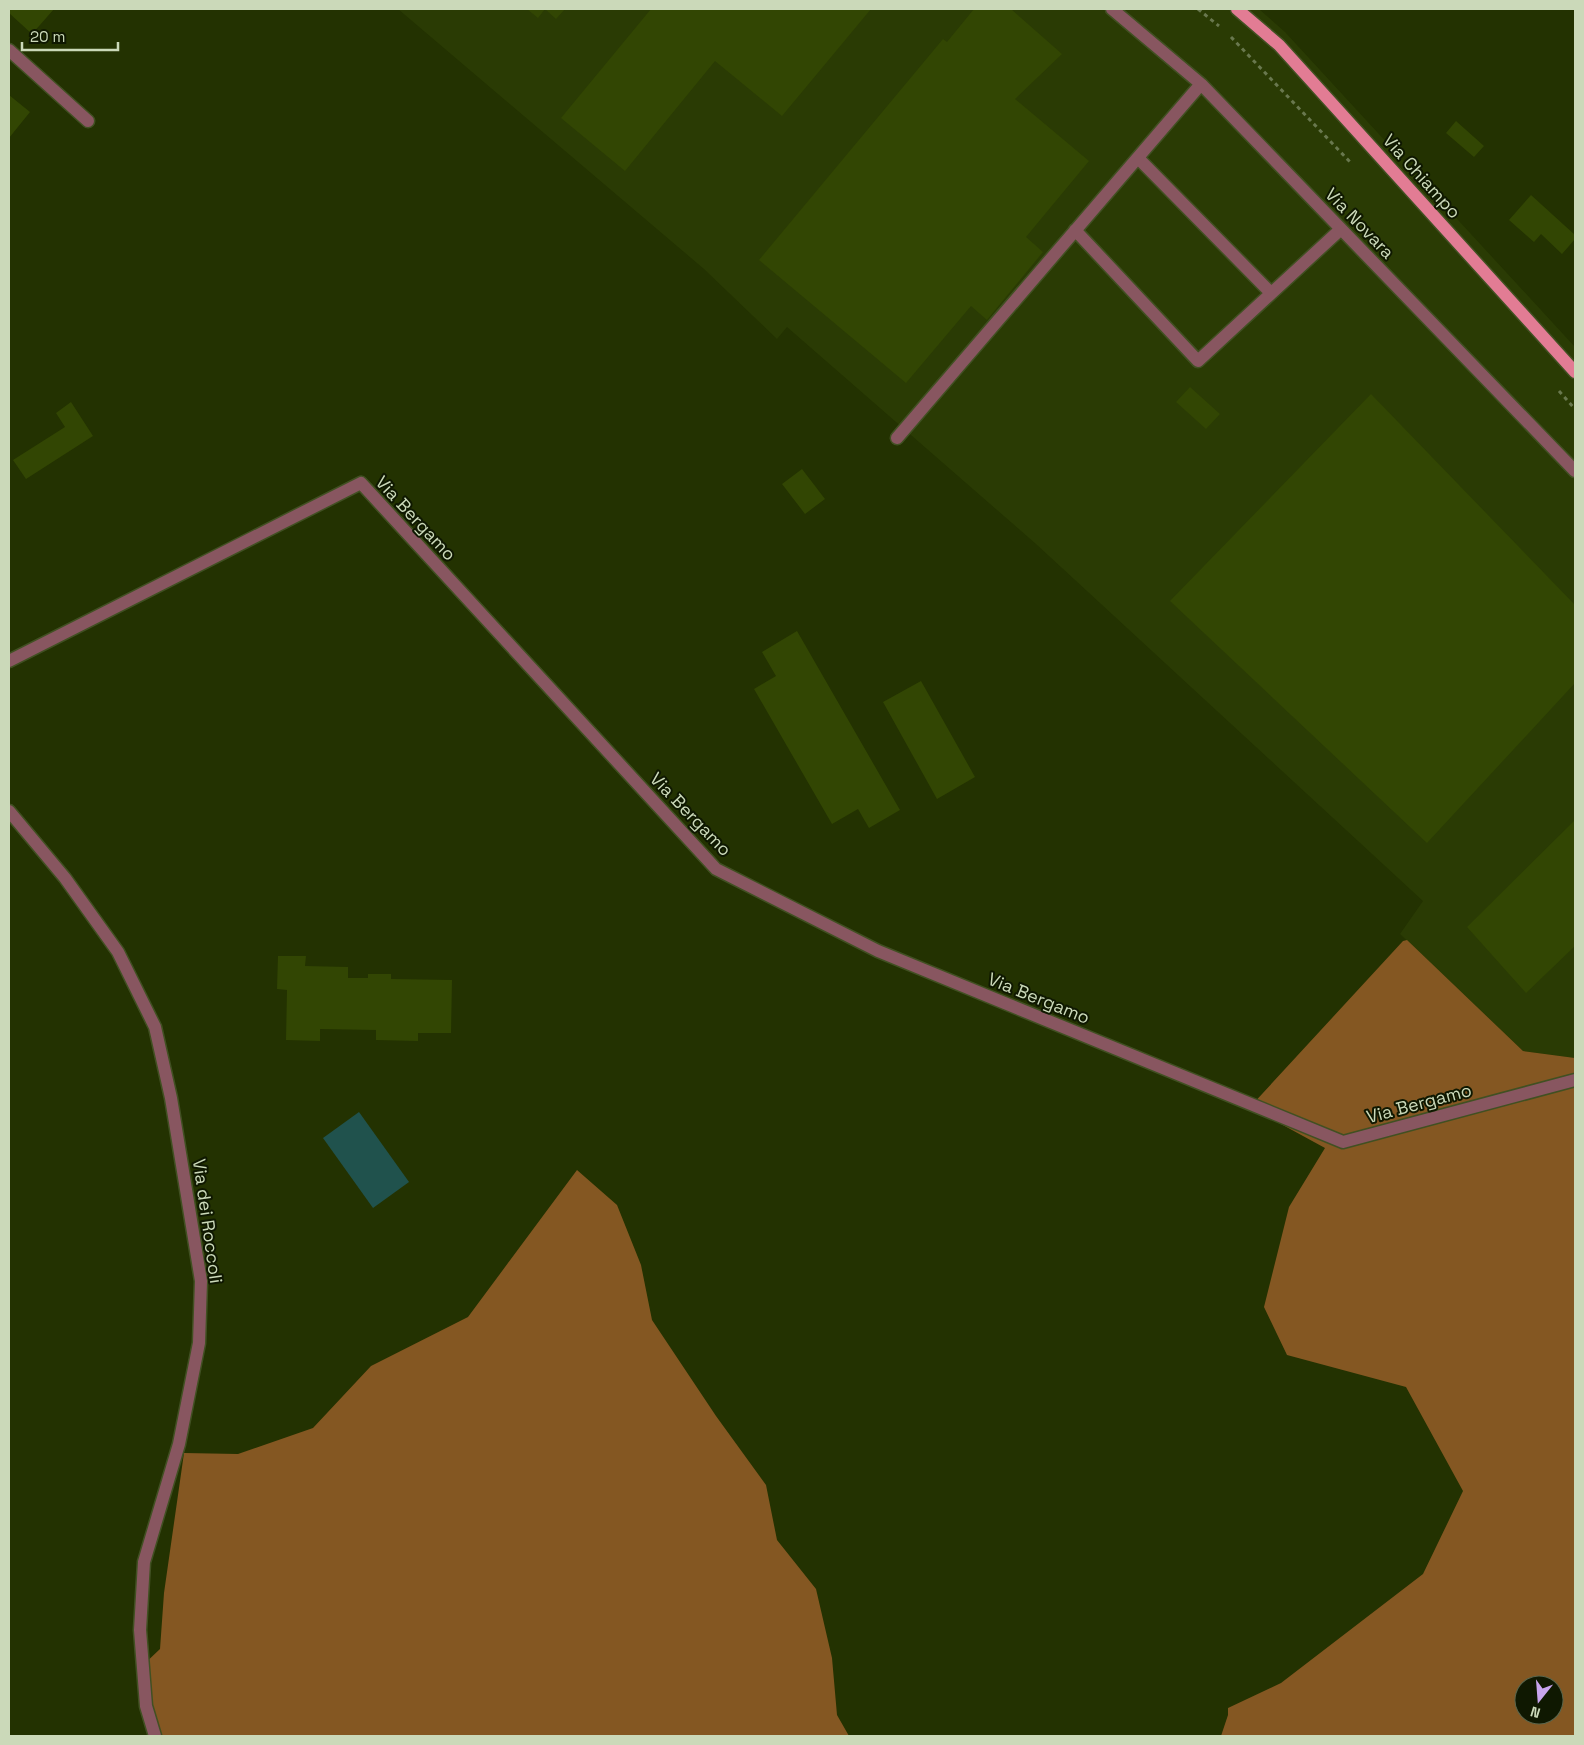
<svg xmlns="http://www.w3.org/2000/svg" width="1584" height="1745" font-family="'Space Grotesk',sans-serif">
  <style>
    .built { fill: #2a3b04 }
    .forest { fill: #845722; fill-rule: evenodd }
    .water { fill: #20524d }
    .building { fill: #324603 }
    .lines { fill: none; stroke-linecap: round; stroke-linejoin: round }
    .minor-casing { stroke: #415022; stroke-width: 15 }
    .major-casing { stroke: #415022; stroke-width: 15 }
    .path { stroke: #69784e; stroke-width: 3; stroke-dasharray: 4 4; stroke-linecap: butt }
    .minor { stroke: #885660; stroke-width: 12 }
    .major { stroke: #e27c94; stroke-width: 12 }
    .labels { text-anchor: middle; dominant-baseline: central; stroke-width: 4; stroke-linejoin: round; paint-order: stroke }
    .street-label { font-size: 18px; fill: #cbd9b9; stroke: #0f1801 }
  </style>
  <rect width="100%" height="100%" fill="#233201"/>
  <path class="built" d="M398 9H1259L1285 32 1575 347V1058L1523 1051 1400 934 1423 901 1036 544 787 327 777 339 704 269Z"/>
  <path class="forest" d="M1407 940 1523 1051 1575 1058V1736H1221L1228 1715V1708L1281 1683 1423 1574 1463 1491 1406 1387 1287 1355 1264 1307 1289 1207 1325 1148 1250 1107 1403 941ZM1524 1685H1554V1715H1524Z
    M577 1170 617 1205 641 1265 652 1320 716 1416 766 1485 777 1540 816 1589 832 1658 837 1715 849 1736H159L140 1668 160 1649 164 1593 184 1453 238 1454 313 1428 371 1366 468 1317Z"/>
  <path class="water" d="M359 1112 409 1182 373 1208 323 1138Z"/>
  <path class="building" d="M9 9H54L32 34 9 13Z
    M527 9H565L556 19 545 9 538 18Z
    M651 9H871L782 116 715 61 625 171 561 118Z
    M974 9H1011L1062 54 1015 99 1089 161 1026 237 1043 252 987 320 971 306 906 383 759 260 943 39 947 42Z
    M9 95 30 112 9 138Z
    M1456 121 1484 146 1474 157 1446 133Z
    M1531 195 1575 235V239L1562 254 1541 234 1534 242 1509 220Z
    M1190 387 1220 414 1206 429 1176 402Z
    M1371 394 1575 605V683L1427 843 1170 601Z
    M71 402 93 436 26 479 13 460 65 427 56 413Z
    M802 469 825 499 805 514 782 484Z
    M797 631 900 810 869 828 858 809 832 824 754 689 776 676 762 652Z
    M921 681 975 777 937 799 883 702Z
    M1575 820V946L1526 993 1467 927Z
    M278 956H306L305 966 348 967V978H368V974H391V979L452 980 451 1033H418V1041L376 1040V1030L320 1029V1041L286 1040 287 990 277 989Z"/>
  <g class="lines">
    <g class="minor-casing">
      <path id="minor" d="M1112 9 1201 84 1575 471
        M9 50 88 121
        M1138 158 1271 293
        M1075 230 1198 361 1341 229
        M897 438 1201 84
        M9 661 361 483 716 869 878 951 1343 1142 1575 1080
        M9 811 65 878 118 952 155 1027 171 1098 201 1281 199 1343 179 1444 144 1562 140 1630 146 1706 155 1736"/>
    </g>
    <g class="major-casing">
      <path id="major" d="M1237 9 1279 45 1575 372"/>
    </g>
    <path class="path" d="M1198 9 1219 26
      M1231 37 1351 163
      M1559 391 1575 409"/>
    <use href="#minor" class="minor"/>
    <use href="#major" class="major"/>
  </g>
  <g class="labels">
    <g class="street-label">
      <text transform="translate(1422 176) rotate(48)">Via Chiampo</text>
      <text transform="translate(1360 223) rotate(46)">Via Novara</text>
      <text transform="translate(416 518) rotate(47)">Via Bergamo</text>
      <text transform="translate(691 814) rotate(46)">Via Bergamo</text>
      <text transform="translate(1039 998) rotate(22)">Via Bergamo</text>
      <text transform="translate(1419 1103) rotate(-15)">Via Bergamo</text>
      <text transform="translate(208 1221) rotate(82)">Via dei Roccoli</text>
    </g>
  </g>
  <rect width="1584" height="1745" fill="none" stroke="#cbd9b9" stroke-width="20"/>
  <g transform="translate(1539 1700) rotate(197)"><circle r="24" fill="#0f1801" stroke="#5a654b"/>
  <path d="M0-4L9 19L0 12L-9 19Z" fill="#c9a5ee"/>
  <text y="-8" font-size="14" font-weight="bold" text-anchor="middle" fill="#cbd9b9">N</text>
  </g>
  <path d="M22 42v8h96v-8" fill="none" stroke="#cbd9b9" stroke-width="2.5"/>
  <text x="30" y="42" font-size="15" fill="#cbd9b9" stroke="#0f1801" stroke-width="4" paint-order="stroke">20 m</text>
</svg>
